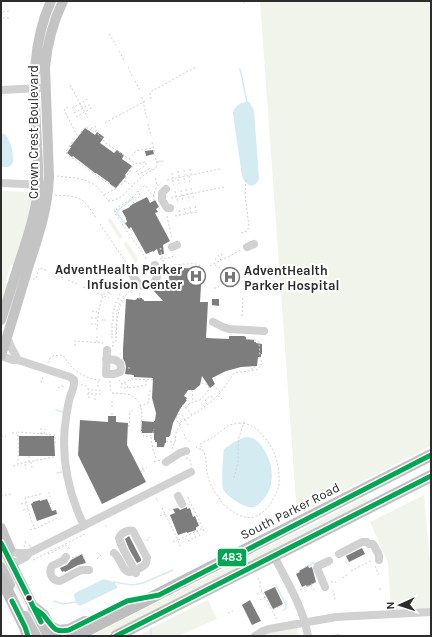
<svg xmlns="http://www.w3.org/2000/svg" width="432" height="637" font-family="Karla,sans-serif">
  <style>
    .green { fill: #f1f4ea }
    .water { fill: #d4ebf2 }
    .lines { fill: none; stroke-linecap: round; stroke-linejoin: round }
    .stream { stroke: #d4ebf2; stroke-width: 1.5 }
    .building { fill: #7d7d7d }
    .path { stroke: #d1d1d1; stroke-width: 1; stroke-dasharray: 2 2; stroke-linecap: butt }
    .minor { stroke: #d1d1d1; stroke-width: 8 }
    .major { stroke: #c4c4c4; stroke-width: 10 }
    .highway { stroke: #bebebe; stroke-width: 12 }
    .bus-1-casing { stroke: #fff; stroke-width: 8 }
    .bus-1 { stroke: #00a651; stroke-width: 5 }
    .bus-dot { fill: #2c2c2c; stroke: #fff; stroke-width: 1.5 }
    .labels { text-anchor: middle; dominant-baseline: central; stroke-width: 4; stroke-linejoin: round; paint-order: stroke }
    .street-label { font-size: 13px; fill: #2c2c2c; stroke: #fff }
    .poi-label { font-size: 13px; font-weight: bold; fill: #2c2c2c; stroke: #fff; text-anchor: end }
    .line-badge { stroke: #fff; stroke-width: 1.5 }
    .badge-label { font-size: 11px; text-anchor: middle; font-weight: bold; fill: #fff }
  </style>
  <rect width="100%" height="100%" fill="#fff"/>
  <path class="green" d="M260 1H431V446L297 515Z
    M1 191 29 192 33 194 32 204 14 266 11 265 5 283 9 284 1 308Z
    M109 218 111 219 122 236V238H119L108 221Z
    M125 242H127L138 259 137 262H135L124 245V243Z
    M424 495 431 573V609L391 611 388 562 370 522Z
    M366 497 368 502 104 636H91Z
    M1 550 42 631V636H40L39 634 1 560Z
    M208 600 217 619 178 636H139L155 626Z
    M294 628H297V632L299 636H261L268 633Z"/>
  <path class="water" d="M245 102H249L254 110 259 179C254 190 246 186 242 176L233 113C235 106 238 104 245 102Z
    M1 133 5 134C12 143 13 151 13 162 11 167 6 168 1 167Z
    M245 437C256 437 261 444 266 453 274 468 275 489 261 502 259 504 257 506 254 507 248 508 242 505 237 502 232 498 226 495 223 489 221 484 223 455 224 449L234 442Z
    M104 579 114 582 117 586V588L80 606 77 604 74 596 75 593Z"/>
  <g class="lines">
    <path class="stream" d="M243 1 244 3
      M240 69 247 102
      M157 162 163 161
      M126 225 117 213 118 210 135 197
      M108 292 111 294
      M102 320H105
      M56 410 63 412
      M142 467 143 469
      M143 470 144 471
      M57 473 62 472
      M29 545 31 547
      M305 567 313 563 315 565
      M112 583 114 582 132 585 143 583 173 570
      M276 585 286 605V608L284 610
      M54 601 63 604 76 602
      M151 636V628"/>
  </g>
  <path class="building" d="M85 128 95 135 97 132 104 137 100 143 114 153 117 150 124 155 122 159 132 166 125 175 126 176 116 188 110 184V183L96 173H95L73 156 72 157 67 153 71 147H70Z
    M153 150 154 154 146 156 145 151Z
    M147 197 150 203 155 200 159 207 156 209 158 212 155 213 170 241 163 245 164 254 159 255 157 249 153 252V251L146 254 131 227 129 229 125 223 127 222 126 219V218L122 211 130 207V206L133 204Z
    M164 267 202 269 200 302H208L206 338 229 339V336H244L246 337V339L254 340V342H256V343L262 344V354H261V357H258L257 366 241 367 226 371 212 378 215 384 210 388 202 376 200 385 194 390H188L184 396 187 398 186 400H187L180 409 173 423 170 436H169V437H166V443H165L164 447H157V442H155V440H154V433H142V431H141L142 421 154 422V421H155L156 413 152 398 153 378 134 377V375L125 374 126 367 125 362 123 359V349L126 299 135 300 137 299V298H142V299L144 300V301H163L153 290 158 287 161 283 168 291 169 275H164Z
    M212 299H219V306L212 305Z
    M108 416H116V422L128 423 127 445 146 482 102 504 78 455 80 420 108 422Z
    M19 436H54L55 456H19Z
    M47 499 52 511 56 510 57 514 37 521 31 504 33 503V502L40 500V501Z
    M187 507V509L190 508 193 517 195 516 199 526 196 527V530L187 533V532L178 535 170 515 175 513 173 509 178 508 180 510Z
    M129 536 141 559V561L137 563 129 549 125 539Z
    M362 548 365 554 349 562 346 556Z
    M82 554 86 563 78 565 65 572 64 571 62 572 60 568 67 565 71 560Z
    M308 566 309 568 312 567 316 582 307 587 306 585 302 587 296 574 300 572 299 571Z
    M275 587 283 604 273 609 264 592Z
    M250 600 261 621 252 625 242 605Z"/>
  <g class="lines">
    <path class="path" d="M3 12 11 11
      M3 18H11
      M109 34 116 45
      M119 51 125 62
      M128 67 132 76
      M135 81 140 90
      M70 85 88 118
      M142 97 147 118
      M150 98H151L150 93 152 91 196 67
      M68 107 64 110 78 137
      M72 108 88 99
      M74 113 91 104
      M76 117 93 107
      M105 123 145 101
      M148 124 151 136
      M91.5 129a2.5 2.5 0 1 1 5 0a2.5 2.5 0 1 1-5 0Z
      M95 131 107 144 135 163 138 164 144 162H146V165L137 171V174H139L151 168 153 171
      M72 142 66 152 67 154 116 189
      M73 143 72 142 75 138 76 139 85 127 92 130
      M129 159 136 151 153 148
      M190 169 191 174
      M184 170 185 175
      M178 171 179 177
      M172 173 173 178
      M57 176C72 178 88 177 99 189 103 193 105 198 109 201
      M189 176 190 182
      M155 178 157 185
      M184 178 185 183
      M178 179 179 184
      M167 180 220 169
      M173 180 174 185
      M133 187 132 186 144 175 156 168 157 164 152 142
      M191 188 194 200
      M186 189 189 201
      M181 190 183 202
      M175 191 178 203
      M55 195C80 196 83 197 96 218
      M104 195 115 189 119 185 122 184 125 181 126 177 134 164
      M171 198 224 187
      M154 201C153 193 155 187 161 183
      M109 202V201C118 201 126 193 132 186L125 181
      M133 204 134 201 137 199 140 196 139 193 137 191
      M195 206 196 211
      M158 207 160 210
      M190 207 191 213
      M184 208 186 214
      M116 210 117 208 131 199 145 185 152 195H154
      M179 210 180 215
      M114 211H115L116 215 147 260
      M167 216 172 239
      M175 216 197 212
      M100 224 129 267
      M241 233 247 231 249 227 245 194 246 178
      M160 248 166 273H169
      M160 248 161 249 164 248
      M221 254 223 258
      M218 255 221 260
      M215 258 217 262
      M160 259 172 257 175 254
      M215 265 226 272
      M210 266 241 250
      M163 268C167 265 192 263 196 264 199 265 201 266 203 266
      M122 272 127 268 132 267
      M54 274 63 278
      M33 279H36L39 268 48 271
      M68 280 77 284
      M83 287 91 290
      M214 288H217L228 279
      M97 293 109 298
      M119 294 124 297
      M117 298 122 301
      M139 299 140 292
      M115 302 120 304
      M114 306 119 307
      M113 309 118 310
      M92 311 97 312
      M112 313 117 314
      M242 316 243 297
      M112 317H117
      M91 318H97
      M112 320H117
      M91 324H96
      M111 324H117
      M111 327H117
      M97 330C98 308 101 291 117 276
      M111 331H116
      M111 334H116
      M111 337 116 338
      M246 339 255 340 259 342 260 358 262 362 261 365
      M97 342V336
      M75 346V341L103 343
      M112 346H113V341H116C117 322 116 301 133 288
      M49 363V359L53 356 63 355C65 359 68 362 71 366 78 374 90 380 101 380
      M128 368H132
      M252 370V368L255 367 256 366
      M119 380 122 384 124 383 127 385 128 388H122L121 387 122 384
      M98 381V389
      M110 381V389L113 393
      M41 383 43 376
      M124 383 131 379 155 380
      M81 385C90 384 89 393 89 399
      M213 385 220 392
      M58 388 62 386 65 387
      M129 388 136 387 146 385V380
      M192 390 193 401
      M87 394H100V390H89
      M113 394V393L126 394 131 395 136 399 140 404 142 412 141 432 142 435 145 437 152 435 154 429
      M218 396 222 399
      M95 400V395
      M207 404 205 402 206 399 210 396 214 398
      M182 405 189 411 192 415
      M112 407V401
      M140 407 148 403C150 399 148 395 150 391L153 390
      M186 408 190 403 200 400 208 391 209 387 208 385 206 384 200 383
      M112 413V416
      M176 416 177 417 179 414H181L185 420
      M177 417 176 420 180 424 181 428
      M185 420 188 425
      M239 423C251 423 258 429 265 438 268 442 271 446 273 450 278 460 281 479 278 489 277 494 273 498 271 503 261 517 250 522 235 513 230 510 224 506 221 501 217 495 209 484 208 477 206 470 207 462 205 455 204 452 202 448 200 444L212 438 229 425Z
      M128 426H129L130 412 133 410
      M12 433H17
      M41 434V428
      M44 434 45 429
      M184 434 186 439 190 442
      M1 436 6 437
      M151 437 153 450 157 460
      M166 441 175 442
      M196 447 198 449H202
      M172 449 175 442 176 433 181 422 199 411 213 400 221 392 234 373 256 370 259 368 261 365H262
      M29 456V462
      M54 457 18 464V432L55 435V445H54
      M186 458 190 460 191 465
      M31 462 32 468
      M154 462 160 460
      M25 464 26 469
      M13 466 18 465
      M142 472 141 470 147 467
      M234 478 238 462V446L239 437 245 419
      M49 492 50 497
      M41 494 25 498 30 517 35 529 59 517
      M1 496 11 494
      M156 498 158 502
      M21 504 26 503
      M49 504 53 503
      M162 508 178 540 203 528 187 496
      M23 510 28 508
      M160 516 165 514
      M105 525 108 528
      M203 529 205 533
      M30 530 35 528
      M197 531 200 536
      M185 538 188 541 196 537 194 533
      M147 541 150 537
      M178 541 180 546
      M173 542 178 540
      M24 547 26 540
      M48 553 49 554 66 545 71 550
      M78 556 82 554 86 563
      M72 558 78 556
      M97 559 101 555
      M33 560 85 534
      M375 566 379 575
      M351 571 372 560
      M258 578 260 582V587L277 620
      M342 578 347 575
      M331 582H336
      M311 585 314 590
      M380 588V592
      M300 590 316 582
      M332 590 334 593 335 600
      M257 594 262 591
      M260 600 265 597
      M273 610 283 605
      M228 613 233 611
      M329 636 340 634 342 636"/>
    <path class="minor" d="M1 90 40 88
      M1 183 44 185
      M166 189 162 193V200L167 208H170
      M172 247 177 245
      M247 247 254 244
      M133 276C137 283 143 290 151 285 154 283 156 281 157 277 158 273 156 269 155 265
      M213 322 223 327 229 329 264 331
      M7 336 11 347 18 360
      M1 356 13 360H18L70 377 74 380C75 386 72 391 70 397 68 404 67 411 66 418 60 456 68 492 84 526
      M106 359 115 360 120 363 121 368 120 372 114 374H106L107 350
      M166 462 180 453 186 451
      M178 496 182 504
      M11 551 17 553H29
      M114 553C120 557 123 573 130 572 135 572 141 567 145 565L146 563 147 558 133 531C128 529 121 533 119 538 122 550 131 562 136 573
      M339 554 362 542H367L369 544H373L379 555V560
      M274 556C287 582 303 607 308 636
      M66 557 64 560 52 566C48 573 52 581 60 581L81 570H89
      M12 564 26 557 29 553 191 472
      M325 587 317 568 318 566 329 561
      M255 636 263 631 269 629 336 617 431 612"/>
    <path class="major" d="M1 320C9 296 16 272 24 248 30 229 36 210 38 189 39 175 38 161 37 147 35 95 29 50 51 1
      M1 355C11 326 19 297 28 268 38 237 48 209 49 176L45 67C47 44 53 22 63 1
      M1 528 10 549
      M1 543 48 636
      M1 567 10 585
      M25 616 36 636"/>
    <path class="highway" d="M1 578 25 627 28 636
      M34 608 43 615 49 626 58 631 69 630 85 622
      M76 636 431 455
      M116 636 431 476"/>
    <g class="bus-1-casing">
      <path id="bus-1" d="M1 543 41 622
        M12 601 25 627 28 636
        M34 608C38 611 42 613 45 617 53 627 54 633 69 630L127 601 159 595 431 455
        M116 636 431 476"/>
    </g>
    <use href="#bus-1" class="bus-1"/>
  </g>
  <defs>
    <g id="hospital-ring" transform="scale(1)"><circle r="9.5" fill="#fff" stroke="#767676" stroke-width="1.5"/><path d="M-5-5h3v3.5h4V-5h3V5h-3V1.5h-4V5h-3Z" fill="#767676"/></g>
  </defs>
  <g fill-rule="evenodd">
    <use href="#hospital-ring" x="196" y="276"/>
    <use href="#hospital-ring" x="230" y="277"/>
  </g>
  <circle class="bus-dot" cx="29" cy="598" r="3.5"/>
  <g class="labels">
    <g class="street-label">
      <text transform="translate(33 132) rotate(-90)">Crown Crest Boulevard</text>
      <text transform="translate(290 511) rotate(-27)">South Parker Road</text>
    </g>
    <g class="poi-label">
      <text x="182" y="269">AdventHealth Parker<tspan x="182" dy="15">Infusion Center</tspan></text>
      <text x="244" y="270" text-anchor="start">AdventHealth<tspan x="244" dy="15">Parker Hospital</tspan></text>
    </g>
  </g>
  <rect class="line-badge" x="217" y="548" width="30" height="19" rx="4" fill="#00a651"/>
  <g class="badge-label">
    <text x="232" y="561">483</text>
  </g>
  <rect width="432" height="637" fill="none" stroke="#2c2c2c" stroke-width="4"/>
  <g transform="translate(400 605) rotate(267)" stroke="#ffffff" stroke-width="3" paint-order="stroke">
  <path d="M0-3L7 15L0 10L-7 15Z" fill="#2c2c2c"/>
  <text y="-6" font-size="11" font-weight="bold" text-anchor="middle" fill="#2c2c2c">N</text>
  </g>
</svg>
